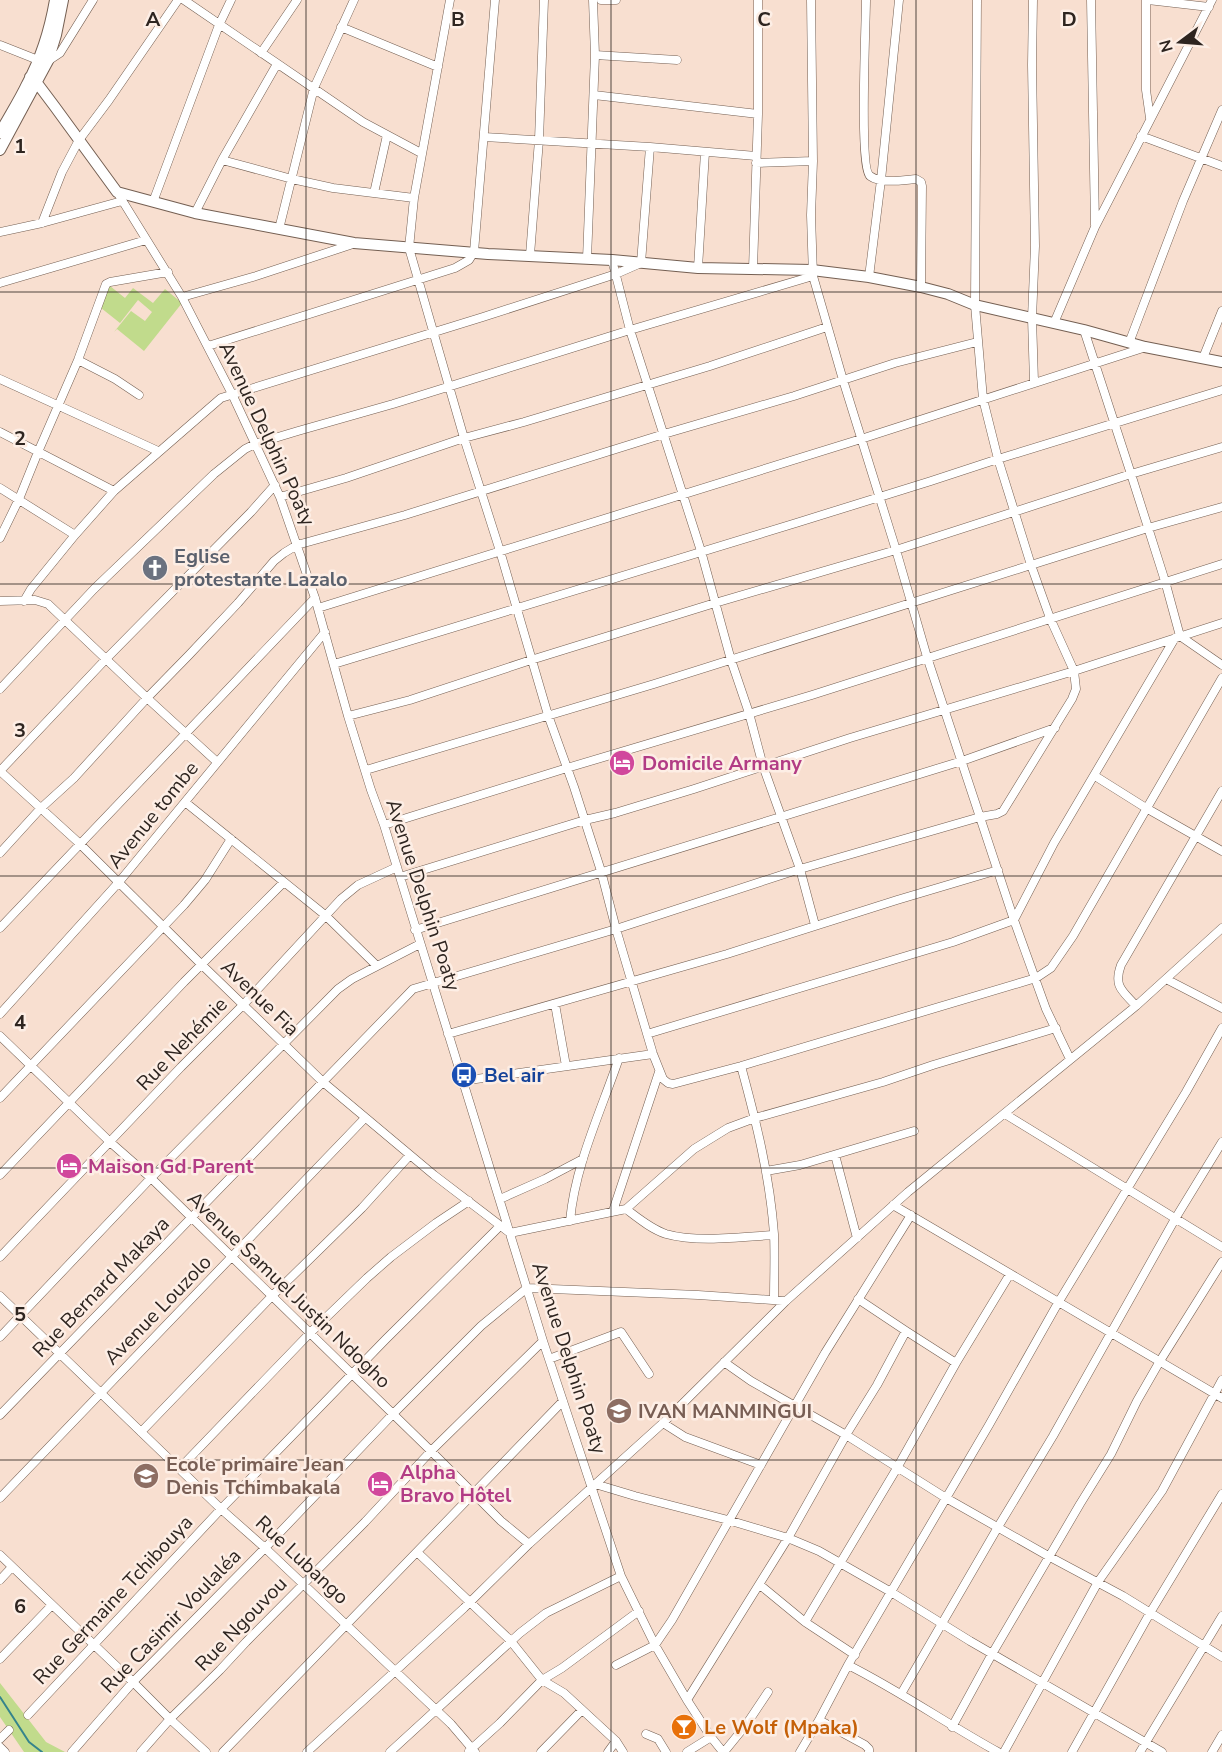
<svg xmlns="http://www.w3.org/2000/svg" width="1222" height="1752" font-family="'Nunito Sans',sans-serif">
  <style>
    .green { fill: #c1db8c }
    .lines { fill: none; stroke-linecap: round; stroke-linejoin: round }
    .stream { stroke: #35848c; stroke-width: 2 }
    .street-casing { stroke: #745f52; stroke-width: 9 }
    .secondary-casing { stroke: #745f52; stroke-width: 12 }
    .street { stroke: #fff; stroke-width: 8 }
    .secondary { stroke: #fff; stroke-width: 10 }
    .grid { fill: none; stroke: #2e2520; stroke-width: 1.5; stroke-opacity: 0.55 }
    .labels { text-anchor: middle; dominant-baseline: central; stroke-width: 5; stroke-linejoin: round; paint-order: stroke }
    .street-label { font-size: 20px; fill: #2e2520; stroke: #fdeee5 }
    .worship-label { font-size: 20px; font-weight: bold; fill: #5b616d; stroke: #fdeee5; text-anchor: start }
    .hotel-label { font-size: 20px; font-weight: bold; fill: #b23c85; stroke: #fdeee5; text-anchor: start }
    .transit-label { font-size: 20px; font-weight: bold; fill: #164399; stroke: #fdeee5; text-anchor: start }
    .education-label { font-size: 20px; font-weight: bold; fill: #785e54; stroke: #fdeee5; text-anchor: start }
    .food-label { font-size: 20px; font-weight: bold; fill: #c56008; stroke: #fdeee5; text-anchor: start }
    .grid-label { font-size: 20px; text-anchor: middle; font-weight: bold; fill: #2e2520; stroke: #fdeee5; stroke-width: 5; stroke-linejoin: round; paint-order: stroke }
  </style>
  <rect width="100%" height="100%" fill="#f8dfd0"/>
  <path class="green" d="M110 286 125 298 133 288 153 303 165 289 182 303 144 351 117 329 114 332 131 311 145 321 152 312 138 300 120 323 96 304Z
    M0 1683 46 1742 65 1752H24L0 1717Z"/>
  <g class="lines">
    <path class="stream" d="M0 1697 29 1742 42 1752"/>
    <g class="street-casing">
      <path id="street" d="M184 0 363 122 421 153
        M450 0 414 198 409 248 464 438 500 551 548 715 574 787 601 871 616 929 653 1054 663 1079 668 1083 673 1084 741 1066 1036 978 1051 968 1073 936 1222 678
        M601 0H616
        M811 0 813 161 811 215 813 276 843 380 896 550 927 657 1014 920 1046 1009 1070 1059
        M866 0C866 22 859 168 870 176 881 184 903 180 916 179L921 182 922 186 921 287
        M1033 0 1032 65 1035 246 1032 318 1034 382
        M1091 0 1095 225
        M1146 0V90L1150 118
        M1148 0 1209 7
        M341 27 438 67
        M0 45 38 60 48 61 60 53 93 0
        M261 53 297 0
        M595 55 677 60
        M594 95 758 114
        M1141 136 1222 166
        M484 137 650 147 756 156
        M222 160 292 179 333 188 414 198
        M756 163 813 161
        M117 192 182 297 232 394 280 497 315 598 348 716 371 790 384 825 543 1341 621 1576 655 1645 687 1700 711 1737 723 1752
        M374 193 387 135
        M153 202 219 25 231 0
        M195 213 222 160 277 64
        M42 223 62 172 79 140 109 100 178 0
        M279 229 314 88 354 0
        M0 232 42 223 122 201
        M530 255 539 140 544 0
        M587 259 595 55 593 0
        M612 260 630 330 701 551 731 660 749 713 763 766 800 869 815 925
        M698 268 705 152
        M753 269 758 114V0
        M869 277 881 180 899 0
        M0 283 146 240
        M182 297 256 276 353 244
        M1054 323 1095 227 1212 0
        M1084 330 1131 474 1165 581 1180 636 1222 665
        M1129 343 1183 201 1222 110
        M208 346 455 268 469 260 474 252 495 0
        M1203 358 1222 311
        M78 360 115 379 139 395
        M0 379 158 451
        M0 432 114 491
        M0 488 75 535
        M280 497 346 478 464 438 524 422 710 366 827 327
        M0 538 19 499 38 452 78 360 106 284 110 282 168 272
        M0 601 35 600 48 604 147 698 217 762
        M24 601 31 589 75 535 114 491 221 398 483 317 616 274 641 263 650 147
        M318 608 861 439 1143 348
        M334 664 796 523 931 481 998 459 1222 390
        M0 689 94 589 214 474 245 449 255 444 298 431 393 404 630 330 813 276
        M348 716 410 700 531 660 715 603 896 550 1131 474 1222 447
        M366 770 654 684 1031 565 1148 528 1222 507
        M0 771 79 843 201 964 323 1082 434 1175 510 1233 626 1209 694 1149 728 1128 755 1118 883 1082 933 1065 1056 1028
        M0 771 106 659 251 512 275 485
        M1095 776 1146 808 1222 851
        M185 802 325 915 377 966
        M384 825 567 768 812 695 1222 564
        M0 853 41 808 74 778 147 698 189 655 238 603 274 561 284 553 297 545 405 515 664 434 794 396 895 363 977 342
        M400 877 585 820 615 813 694 789 850 738 1074 671 1222 623
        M0 928 315 598
        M415 930 962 761 1055 728
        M1166 979 1222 1008
        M555 1004 566 1066
        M1136 1006C1123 991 1113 987 1121 965L1222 791
        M0 1014 119 882 325 632
        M448 1034 727 954 897 900 998 870
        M647 1034 953 942 1014 920 1054 843 1175 638
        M0 1036 110 1142 151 1178 431 1451 501 1521 529 1544
        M741 1066C756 1121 770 1177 774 1234 775 1256 774 1278 774 1299
        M462 1081 653 1054
        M0 1098 184 905 205 880 231 839
        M1005 1114 1222 1247
        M835 1155 857 1238
        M766 1171 800 1165 914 1131
        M0 1175 184 982 284 882
        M500 1199 545 1179 583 1159
        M893 1205 1222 1398
        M626 1209C638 1218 651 1229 666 1234 697 1243 742 1237 774 1235
        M613 1211 659 1072
        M570 1221C575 1165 601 1111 619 1058
        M0 1257 181 1067 244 1004 341 899 358 885 397 867
        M0 1296 221 1509 265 1548 451 1724 475 1752
        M858 1299 906 1331 956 1363
        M0 1337 151 1178 338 989 352 979 420 944
        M549 1359 621 1332 649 1374
        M724 1362 751 1381 846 1435 946 1498 1050 1557 1123 1596 1222 1657
        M0 1415 413 989 616 929 800 869 980 817 997 814 1003 811 1072 699 1076 689 1074 671 1050 618 1031 565 998 459 983 399 975 305 977 0
        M663 1423 685 1437 761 1465
        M141 1432 272 1296 362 1208 410 1155
        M179 1469 310 1333 367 1278 391 1257 436 1223 469 1201
        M595 1484 635 1496 728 1520 788 1538 819 1551 891 1592 970 1641 1162 1752
        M0 1498 365 1118
        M417 1552 510 1640 542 1680 564 1693 616 1741 623 1752
        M0 1555 133 1682 170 1719 206 1752
        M0 1580 12 1567
        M760 1585 805 1622 855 1655
        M805 1622 897 1468 956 1363 1010 1274
        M0 1659 52 1605
        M616 1665 655 1645 672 1620 825 1353 911 1215
        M848 1665C900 1691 947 1724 998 1752
        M901 1694 998 1527 1053 1436 1175 1219 1222 1142
        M687 1700 788 1538 846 1435 877 1385 906 1331
        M28 1715 221 1509 386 1339 500 1226
        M819 1720 865 1745 869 1749V1752
        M952 1727 992 1654 1080 1504 1111 1454 1137 1401 1160 1361 1222 1262
        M646 1734 658 1739 666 1752
        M0 1739 9 1730
        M0 1747 5 1752
        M469 1751 500 1723 542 1680 562 1668 639 1611
        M72 1752 133 1682 265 1548 393 1414 481 1326 527 1288 698 1295 786 1301
        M141 1752 170 1719 220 1670 246 1642 365 1522 431 1451 543 1341
        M223 1752 563 1401
        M307 1752 464 1608 529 1544 663 1423 786 1301 908 1192 1136 1006 1222 928
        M390 1752 520 1633 546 1613 621 1576
        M541 1752 582 1710
        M608 1752 616 1741
        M687 1752 711 1737
        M724 1752 746 1725 768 1692
        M800 1752 819 1720 848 1665 989 1425 1058 1303 1186 1092 1222 1028
        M1004 1752 1098 1582 1162 1491 1222 1380
        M1072 1752 1150 1613 1222 1494
        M1140 1752 1222 1616
        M1212 1752 1222 1735"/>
    </g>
    <g class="secondary-casing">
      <path id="secondary" d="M30 77 37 83 55 107 117 192 195 213 354 243 488 254 612 260 698 268 812 270 869 277 921 287 948 294 975 305 1084 330 1145 347 1222 362
        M0 133C9 116 19 101 27 84 41 58 50 29 55 0
        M0 150 48 61 56 35 63 0"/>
    </g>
    <use href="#street" class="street"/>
    <use href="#secondary" class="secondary"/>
  </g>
  <path class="grid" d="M306 0V1752M611 0V1752M916 0V1752M0 292H1222M0 584H1222M0 876H1222M0 1168H1222M0 1460H1222"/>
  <defs>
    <g id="church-disc" transform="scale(1.35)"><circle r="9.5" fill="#6b7280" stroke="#fdeee5"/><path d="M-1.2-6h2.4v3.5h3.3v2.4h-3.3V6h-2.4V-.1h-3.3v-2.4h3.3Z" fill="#fff"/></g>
    <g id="hotel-disc" transform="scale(1.35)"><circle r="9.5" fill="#d1479c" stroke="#fdeee5"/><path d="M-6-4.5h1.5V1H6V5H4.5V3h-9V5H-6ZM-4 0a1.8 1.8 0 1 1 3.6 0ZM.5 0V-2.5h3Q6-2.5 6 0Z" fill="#fff"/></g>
    <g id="bus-disc" transform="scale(1.35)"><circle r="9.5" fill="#1a4fb4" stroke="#fdeee5"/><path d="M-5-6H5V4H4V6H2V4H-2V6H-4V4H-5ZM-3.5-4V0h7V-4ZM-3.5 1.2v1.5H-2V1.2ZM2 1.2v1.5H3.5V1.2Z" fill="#fff"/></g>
    <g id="university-disc" transform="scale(1.35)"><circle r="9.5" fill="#8d6e63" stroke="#fdeee5"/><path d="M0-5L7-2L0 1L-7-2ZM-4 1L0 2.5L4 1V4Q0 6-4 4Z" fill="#fff"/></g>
    <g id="school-disc" transform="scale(1.35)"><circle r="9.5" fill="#8d6e63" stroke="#fdeee5"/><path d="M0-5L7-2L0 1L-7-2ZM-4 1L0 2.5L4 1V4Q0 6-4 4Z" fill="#fff"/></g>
    <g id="bar-disc" transform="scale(1.35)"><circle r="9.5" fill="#e8710a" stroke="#fdeee5"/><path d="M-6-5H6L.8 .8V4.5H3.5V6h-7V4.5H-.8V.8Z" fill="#fff"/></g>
  </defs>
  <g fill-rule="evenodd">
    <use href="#church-disc" x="155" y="568"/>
    <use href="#hotel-disc" x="622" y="763"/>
    <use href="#bus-disc" x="464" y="1075"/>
    <use href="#hotel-disc" x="69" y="1166"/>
    <use href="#university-disc" x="619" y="1411"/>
    <use href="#school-disc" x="146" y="1476"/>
    <use href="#hotel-disc" x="380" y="1484"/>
    <use href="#bar-disc" x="684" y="1727"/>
  </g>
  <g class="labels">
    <g class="street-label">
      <text transform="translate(267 434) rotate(65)">Avenue Delphin Poaty</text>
      <text transform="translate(153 815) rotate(-51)">Avenue tombe</text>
      <text transform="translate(423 895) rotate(72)">Avenue Delphin Poaty</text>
      <text transform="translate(260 998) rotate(44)">Avenue Fia</text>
      <text transform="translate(182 1044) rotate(-46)">Rue Nehémie</text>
      <text transform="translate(101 1287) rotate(-46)">Rue Bernard Makaya</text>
      <text transform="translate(289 1290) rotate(44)">Avenue Samuel Justin Ndogho</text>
      <text transform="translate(158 1310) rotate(-46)">Avenue Louzolo</text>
      <text transform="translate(569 1358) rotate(72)">Avenue Delphin Poaty</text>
      <text transform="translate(302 1560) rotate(43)">Rue Lubango</text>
      <text transform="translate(113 1600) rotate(-47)">Rue Germaine Tchibouya</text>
      <text transform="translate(171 1621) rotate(-46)">Rue Casimir Voulaléa</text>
      <text transform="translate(241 1624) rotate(-46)">Rue Ngouvou</text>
    </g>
    <g class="worship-label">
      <text x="174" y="556">Eglise<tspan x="174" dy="23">protestante Lazalo</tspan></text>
    </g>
    <g class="hotel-label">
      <text x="642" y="763">Domicile Armany</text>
      <text x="88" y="1166">Maison Gd Parent</text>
      <text x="400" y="1472">Alpha<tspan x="400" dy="23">Bravo Hôtel</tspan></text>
    </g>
    <g class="transit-label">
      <text x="484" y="1075">Bel air</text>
    </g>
    <g class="education-label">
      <text x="638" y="1411">IVAN MANMINGUI</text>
      <text x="166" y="1464">Ecole primaire Jean<tspan x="166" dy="23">Denis Tchimbakala</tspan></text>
    </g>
    <g class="food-label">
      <text x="704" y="1727">Le Wolf (Mpaka)</text>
    </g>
  </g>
  <g class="grid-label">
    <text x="153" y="26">A</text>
    <text x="458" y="26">B</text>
    <text x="764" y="26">C</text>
    <text x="1069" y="26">D</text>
    <text x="20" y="153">1</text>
    <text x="20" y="445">2</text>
    <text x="20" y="737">3</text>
    <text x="20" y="1029">4</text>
    <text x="20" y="1321">5</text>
    <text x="20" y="1613">6</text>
  </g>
  <g transform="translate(1180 42) rotate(254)" stroke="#fdeee5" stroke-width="4.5" paint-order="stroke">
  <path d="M0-4.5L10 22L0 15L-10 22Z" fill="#2e2520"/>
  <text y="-9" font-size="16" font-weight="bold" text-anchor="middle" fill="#2e2520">N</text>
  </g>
</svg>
